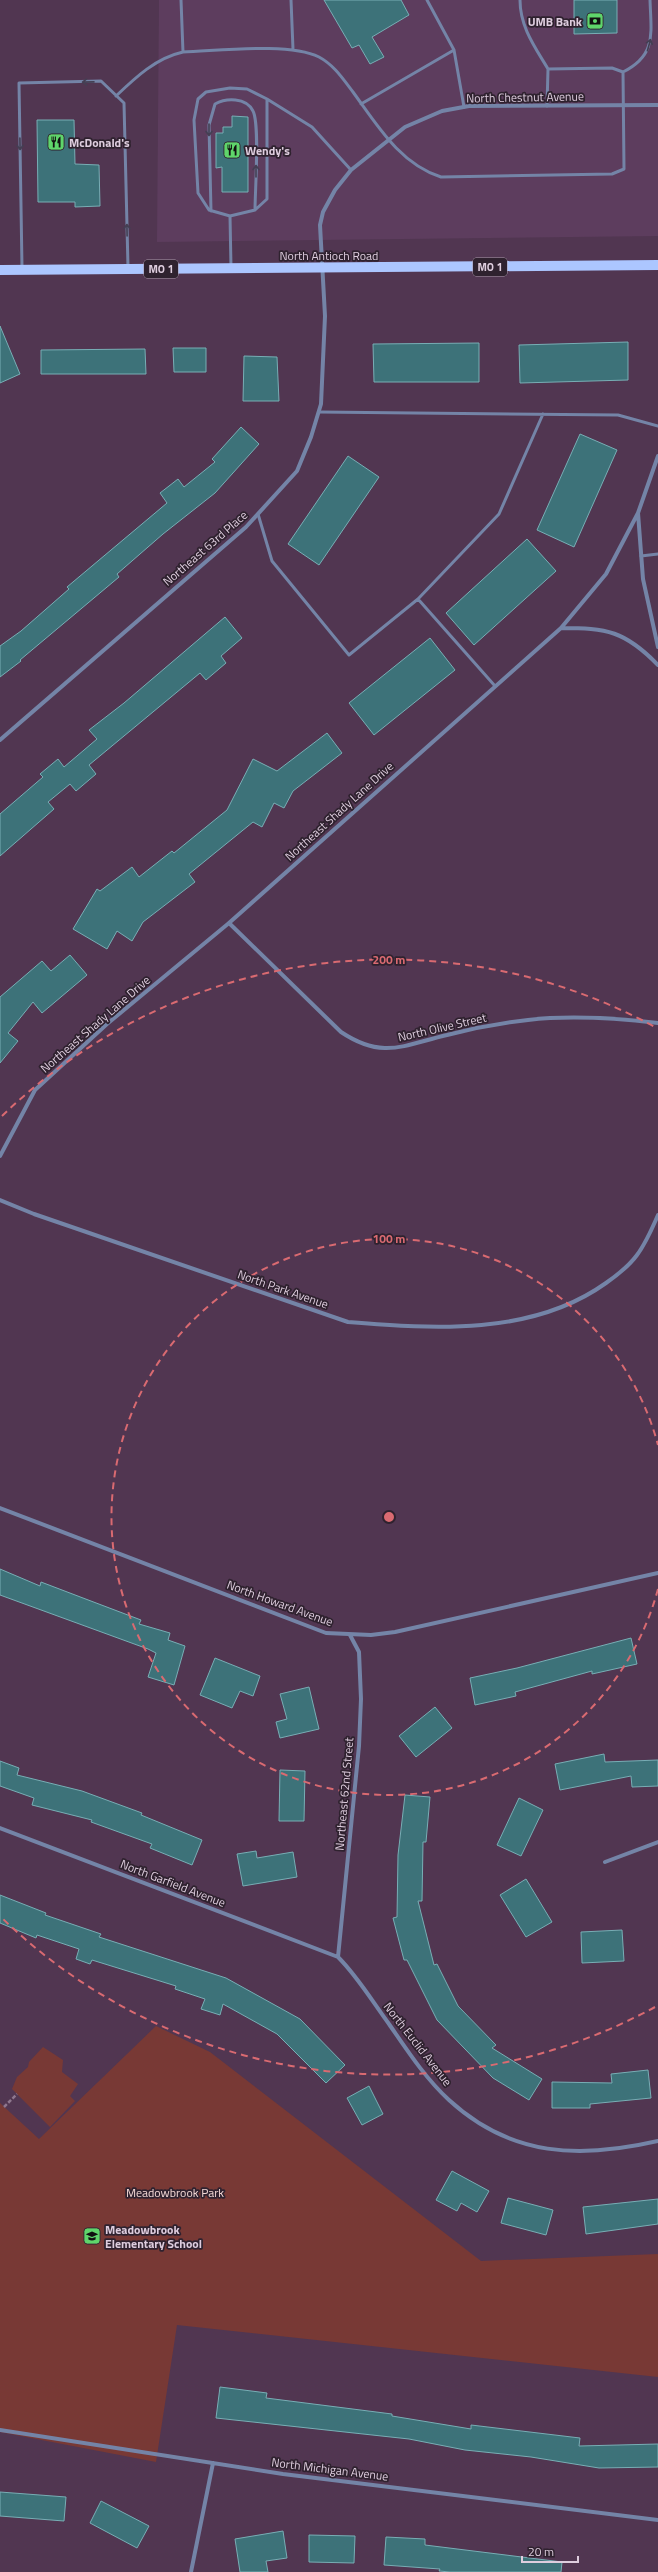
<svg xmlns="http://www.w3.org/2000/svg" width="658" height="2572" font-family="'Titillium Web',sans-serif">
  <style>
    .built { fill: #5d3d5e }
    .green { fill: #783935 }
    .building { fill: #3d7279; stroke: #78aeb5 }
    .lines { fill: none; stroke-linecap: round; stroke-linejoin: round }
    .path { stroke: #8e778e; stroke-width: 2.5; stroke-dasharray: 4 2; stroke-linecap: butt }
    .lane { stroke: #7484a7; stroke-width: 3 }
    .street { stroke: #7484a7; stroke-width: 4 }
    .primary { stroke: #acc6ff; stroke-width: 10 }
    .oneway { stroke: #443f53 }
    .ring { fill: none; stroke: #d96a71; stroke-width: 2; stroke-dasharray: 7 5 }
    .labels { text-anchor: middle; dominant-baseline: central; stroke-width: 3.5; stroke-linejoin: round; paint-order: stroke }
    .shield { fill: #2f222f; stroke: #aa9aaa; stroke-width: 1 }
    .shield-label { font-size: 11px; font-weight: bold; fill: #decdde }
    .poi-label { font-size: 12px; font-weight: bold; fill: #decdde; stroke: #2f222f; text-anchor: start }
    .street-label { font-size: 12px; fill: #decdde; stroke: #2f222f }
    .park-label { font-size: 12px; fill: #f4d8d5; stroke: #2f222f }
    .centre { fill: #d96a71; stroke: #2f222f; stroke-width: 2 }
    .ring-label { font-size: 12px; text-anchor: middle; font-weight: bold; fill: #d96a71; stroke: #2f222f; stroke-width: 3.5; stroke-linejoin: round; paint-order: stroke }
  </style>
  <rect width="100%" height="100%" fill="#513651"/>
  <path class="built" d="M159 0H658V236L157 242Z"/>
  <path class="green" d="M156 2026 210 2052 481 2261 658 2254V2377L177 2325 156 2462 0 2432V2103L39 2139Z
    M43 2047 63 2060 62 2072 78 2084 70 2096 75 2101 50 2127 12 2089 17 2077 28 2067 29 2062Z"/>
  <path class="building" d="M324 0H401L409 15 372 37 384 57 370 64 359 45 352 48Z
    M574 0H617V33L574 34Z
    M232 116 248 117V192H222V167L216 168V133H223V127H232Z
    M37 120H74L75 164 99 165 100 206 75 207V202H38Z
    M0 326 20 374 0 383Z
    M628 342V380L520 383 519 345Z
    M479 343V382H374L373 344Z
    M173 348H206V372H174Z
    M145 349 146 374H41V350Z
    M244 356 277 357 279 401H243Z
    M241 427 259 444 215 493 163 534 117 574 119 577 20 660 21 661 0 677V646L21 631 69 589 67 587 167 503 160 493 178 479 184 487 215 462 212 459Z
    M580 434 617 450 574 547 537 530Z
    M348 456 379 477 319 565 288 544Z
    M527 539 556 571 474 645 446 613Z
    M225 617 242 638 221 656 226 663 206 680 200 673 89 765 96 774 76 791 70 784 48 802 54 809 0 856V814L43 777 40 774 58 759 64 767 97 739 89 730 124 703Z
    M430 638 455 670 374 735 349 703Z
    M327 733 342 753 293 791 284 808 274 803 262 827 253 822 189 874 195 882 143 922 132 941 117 931 107 949 73 929 97 889 100 891 132 867 139 877 172 851 174 853 227 810 253 759 277 771Z
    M70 955 87 975 42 1013 33 1002 8 1033 18 1041 0 1063V997L42 961 51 971Z
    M0 1569 40 1586 41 1582 83 1598 141 1620 139 1624 170 1633 168 1640 185 1646 174 1685 148 1677 156 1653 148 1649 0 1595Z
    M631 1638 637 1664 592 1674V1671L515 1692 516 1696 475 1705 470 1678 517 1668Z
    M215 1658 260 1676 253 1696 240 1691 232 1708 200 1695Z
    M309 1687 319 1729 280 1738 276 1722 287 1719 280 1694Z
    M435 1707 452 1728 416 1757 399 1736Z
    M604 1754 605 1762 658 1760V1786L632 1787 631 1776 560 1790 555 1764Z
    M0 1761 19 1768 17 1775 82 1791 142 1813 141 1815 202 1840 192 1865 150 1848 152 1844 91 1822 92 1820 32 1805 34 1798 0 1786Z
    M280 1770 305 1771 304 1821H279Z
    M405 1795 430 1797 426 1842H423L422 1901H418L434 1965 437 1964 458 2006 496 2045 492 2048 542 2079 529 2100 493 2078 437 2020 407 1960H404L393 1918 397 1917 398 1855Z
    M519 1798 543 1810 521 1856 497 1845Z
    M256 1851 257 1858 293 1852 297 1877 243 1886 237 1854Z
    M526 1879 552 1922 526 1937 500 1895Z
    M0 1895 46 1913 45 1915 101 1934 99 1937 226 1978 300 2019 345 2065 326 2083 277 2034 223 2004 220 2015 201 2009 205 1999 175 1989 176 1986 92 1960 90 1964 76 1959 79 1949 37 1935 36 1938 0 1923Z
    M622 1930 624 1961 582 1963 581 1932Z
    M648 2070 651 2098 590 2104V2108H552V2082L612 2083 611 2074Z
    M369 2086 383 2114 362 2125 347 2098Z
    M452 2171 489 2191 477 2212 461 2203 457 2211 436 2200Z
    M508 2198 553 2210 546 2235 501 2223Z
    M658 2199V2224L586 2234 583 2207Z
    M220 2387 267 2393 266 2398 392 2414V2416L471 2429V2425L580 2438 579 2446 658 2444V2467L599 2468 531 2457 465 2450 409 2439 216 2418Z
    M0 2492 66 2497 64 2521 0 2516Z
    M101 2501 149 2526 137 2548 90 2523Z
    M283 2531 287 2558 266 2561 268 2572H240L235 2539Z
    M309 2535 355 2536 354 2563 309 2562Z
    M386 2537 425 2539V2545L562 2562 561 2572H450L439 2571 440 2569 384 2565Z"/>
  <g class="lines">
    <path class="path" d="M4 2107 17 2094"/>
    <path class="lane" d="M181 0 183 52
      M291 0 293 49
      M427 0 454 50
      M520 0C520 27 535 47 548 69
      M623 72C657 55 651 33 650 0
      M230 88 247 89 267 99V199L255 210 230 216 209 210 198 193 194 120 198 99 206 92Z
      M116 96C136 77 156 58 183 52 218 51 289 42 319 57 334 65 343 79 353 92 377 125 400 164 441 177L612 174 624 169 623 72 612 68 548 69 547 106
      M267 99 312 127 351 170
      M361 104 454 50 464 107
      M211 211 209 125 215 104C226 98 246 97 253 111 260 124 255 191 255 210
      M230 216 231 267
      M22 267 19 83 101 81 124 103 128 267
      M319 412 618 415 658 426
      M258 514 272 561 349 655 418 599 499 514 543 414
      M641 556 658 554
      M418 599 495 686"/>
    <path class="street" d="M638 513 643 579 658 647
      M561 628C607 628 625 631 658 665
      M0 740 246 527 297 471 311 437 321 404 325 316 320 225 323 212 335 190 351 170 405 127 442 111 469 106 658 105
      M229 923 341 1032C383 1060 404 1045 447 1035 474 1028 501 1023 528 1020 571 1015 615 1018 658 1023
      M0 1156 35 1090 107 1024 229 923 561 628 606 574 638 513 658 456
      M0 1200 34 1214 348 1322C434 1329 532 1336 606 1283 616 1276 629 1266 637 1255 646 1243 652 1229 658 1215
      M0 1508 326 1633 371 1635 395 1632 658 1573
      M0 1828 338 1957C358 1977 372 2001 389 2024 407 2050 425 2078 449 2100 511 2157 580 2159 658 2141
      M605 1862 658 1842
      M338 1957 359 1746 361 1699 359 1652 350 1635
      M0 2430 283 2474 658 2520
      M191 2572 213 2463"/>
    <path class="primary" d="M0 270 658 265"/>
  </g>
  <defs><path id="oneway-shaft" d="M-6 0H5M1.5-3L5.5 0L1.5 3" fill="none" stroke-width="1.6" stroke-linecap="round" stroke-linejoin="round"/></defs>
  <g class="oneway">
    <use href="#oneway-shaft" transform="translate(649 45) rotate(-75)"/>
    <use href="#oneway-shaft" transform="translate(88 82) rotate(179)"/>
    <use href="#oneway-shaft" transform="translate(209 130) rotate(90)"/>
    <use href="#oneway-shaft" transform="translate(20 144) rotate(89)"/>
    <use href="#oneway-shaft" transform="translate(256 171) rotate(-90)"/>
    <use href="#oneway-shaft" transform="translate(127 230) rotate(-91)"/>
  </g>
  <g class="ring">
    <path d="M658 1589A278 278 0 1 1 658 1445"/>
    <path d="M655 2007A557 557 0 0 1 2 1918M2 1116A557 557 0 0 1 655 1027"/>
  </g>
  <defs>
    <g id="bank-square" transform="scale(0.9)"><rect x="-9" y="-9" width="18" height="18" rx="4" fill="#5fd56b" stroke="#2f222f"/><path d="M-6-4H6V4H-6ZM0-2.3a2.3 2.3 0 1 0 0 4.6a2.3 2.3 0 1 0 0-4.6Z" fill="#111"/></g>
    <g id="restaurant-square" transform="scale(0.9)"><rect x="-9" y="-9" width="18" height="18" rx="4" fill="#5fd56b" stroke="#2f222f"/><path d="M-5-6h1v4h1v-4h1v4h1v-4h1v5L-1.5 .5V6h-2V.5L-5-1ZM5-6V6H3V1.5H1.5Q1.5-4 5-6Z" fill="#111"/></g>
    <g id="school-square" transform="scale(0.9)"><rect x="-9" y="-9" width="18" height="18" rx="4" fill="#5fd56b" stroke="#2f222f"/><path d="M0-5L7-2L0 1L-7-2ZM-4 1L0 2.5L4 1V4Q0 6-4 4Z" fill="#111"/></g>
  </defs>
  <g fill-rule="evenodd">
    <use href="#bank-square" x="595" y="21"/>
    <use href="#restaurant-square" x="56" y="142"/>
    <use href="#restaurant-square" x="232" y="150"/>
    <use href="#school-square" x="92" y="2236"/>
  </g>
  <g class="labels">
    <g class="shield">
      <rect x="473" y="258" width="34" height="18" rx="3"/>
      <rect x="144" y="260" width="34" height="18" rx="3"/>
    </g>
    <g class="shield-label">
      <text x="490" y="267">MO 1</text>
      <text x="161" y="269">MO 1</text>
    </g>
    <g class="poi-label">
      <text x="582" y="21" text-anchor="end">UMB Bank</text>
      <text x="69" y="142">McDonald's</text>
      <text x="245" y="150">Wendy's</text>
      <text x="105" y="2229">Meadowbrook<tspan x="105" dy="14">Elementary School</tspan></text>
    </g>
    <g class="street-label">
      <text transform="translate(525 97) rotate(-1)">North Chestnut Avenue</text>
      <text x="329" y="255">North Antioch Road</text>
      <text transform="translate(205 548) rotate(-41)">Northeast 63rd Place</text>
      <text transform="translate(339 811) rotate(-42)">Northeast Shady Lane Drive</text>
      <text transform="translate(95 1024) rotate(-41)">Northeast Shady Lane Drive</text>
      <text transform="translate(442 1027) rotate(-13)">North Olive Street</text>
      <text transform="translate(283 1289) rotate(19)">North Park Avenue</text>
      <text transform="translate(280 1603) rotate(20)">North Howard Avenue</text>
      <text transform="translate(344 1794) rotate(-85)">Northeast 62nd Street</text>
      <text transform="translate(173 1883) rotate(21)">North Garfield Avenue</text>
      <text transform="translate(418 2044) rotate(52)">North Euclid Avenue</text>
      <text transform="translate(330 2469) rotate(7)">North Michigan Avenue</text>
    </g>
    <g class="park-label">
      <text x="175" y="2192">Meadowbrook Park</text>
    </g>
  </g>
  <circle cx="389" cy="1517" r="6" class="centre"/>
  <g class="ring-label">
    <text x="389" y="964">200 m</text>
    <text x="389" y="1243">100 m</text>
  </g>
  <path d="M522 2556v6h56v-6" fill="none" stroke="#decdde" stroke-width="2"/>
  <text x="528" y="2556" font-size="12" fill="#decdde" stroke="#2f222f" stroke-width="3" paint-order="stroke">20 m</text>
</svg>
